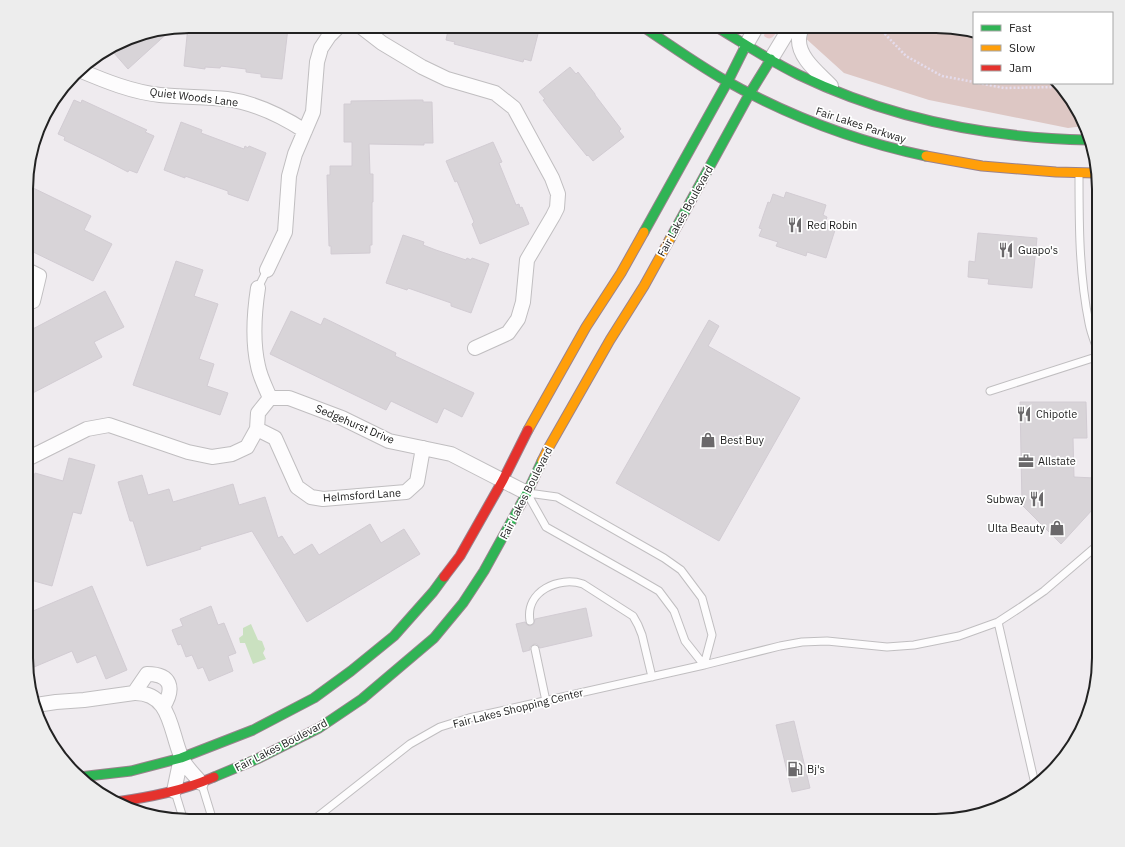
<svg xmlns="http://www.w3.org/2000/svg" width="1125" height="847" font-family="'IBM Plex Sans',sans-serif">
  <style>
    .grass { fill: #ebccce }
    .forest { fill: #ddc7c4 }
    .water { fill: #cae1c0 }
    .building { fill: #d8d4d8; stroke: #d2ccd3 }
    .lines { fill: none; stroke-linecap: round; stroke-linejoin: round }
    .lane-casing { stroke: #c0bec0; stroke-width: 9 }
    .street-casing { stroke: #c0bec0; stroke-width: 16 }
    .fast-casing { stroke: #9a828d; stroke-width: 11 }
    .slow-casing { stroke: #9a828d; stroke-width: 11 }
    .jam-casing { stroke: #9a828d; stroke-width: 11 }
    .path { stroke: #e5dcec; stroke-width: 2.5; stroke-dasharray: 2 2; stroke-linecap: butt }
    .lane { stroke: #fdfcfd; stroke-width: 7 }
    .street { stroke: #fdfcfd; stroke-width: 14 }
    .fast { stroke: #30b455; stroke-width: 9 }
    .slow { stroke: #ff9f0a; stroke-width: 9 }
    .jam { stroke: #e5322d; stroke-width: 9 }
    .labels { text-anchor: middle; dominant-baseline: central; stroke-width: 3.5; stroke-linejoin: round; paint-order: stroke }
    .street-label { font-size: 11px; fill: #222; stroke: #fff }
    .poi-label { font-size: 11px; fill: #222; stroke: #fff; text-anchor: start }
    .rim { fill: none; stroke: #222; stroke-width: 2 }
  </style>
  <rect width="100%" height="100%" fill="#efebef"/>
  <path class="grass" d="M766 26H780C776 33 772 43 764 36Z"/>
  <path class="forest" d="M792 26H946L974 33V83H1056L1082 117 1084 126 1068 128 929 100 844 73Z"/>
  <path class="water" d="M251 624 258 640 262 641 265 649 263 653 266 659 253 664 245 643H240L239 638 243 635V628Z"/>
  <path class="building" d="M188 26H223V28L250 31 251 28 266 30V28H270V26L288 28 282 79 261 77V74L246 72V69L221 66 220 68 205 67V69L184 66Z
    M449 26H540L531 61 524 59 523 62 454 44 455 42 446 40Z
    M172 29 128 69 114 53 117 46 137 35Z
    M570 67 576 74 578 72 595 94V95L621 129 619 131 624 137 593 161 588 155 587 156 565 129 543 100 545 99 539 92Z
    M74 100 81 103 82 100 147 130 145 132 154 136 137 173 129 170 128 172 103 159 64 140 65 137 58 134Z
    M416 100H423V102H432L433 143H424V145L369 144 370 174H373V202H372V245H370V253L331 254V246H329L327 175H330V166H352V142H344V104H351V101Z
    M181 122 202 130 201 133 244 149 245 146 248 148 249 146 266 153 248 201 228 194V191L185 176V178L164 170Z
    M493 142 502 162 499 163 516 205 519 204 520 208 522 207 529 224 480 244 472 224 474 222 457 181 455 182 446 161Z
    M27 185 91 216 84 230 112 244 93 281 27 249Z
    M786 192 826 205 823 215 827 217 825 223 836 227 826 258 807 252 806 256 776 246 778 242 759 236 762 229 759 228 768 202 770 203 773 194 784 198Z
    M978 233 1037 238 1032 288 988 284 989 279 968 277 969 261 975 262Z
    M403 235 424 242 423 245 436 250 466 260 467 258 471 260 472 258 489 264 471 313 451 306V303L408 288 407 290 386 283Z
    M176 261 203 270 194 296 218 304 199 359 214 364 207 386 228 393 220 415 133 385Z
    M105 291 124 327 94 342 102 357 27 396V332Z
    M291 311 321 325 324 318 396 353 395 356 474 393 462 417 444 408 437 423 391 401 386 410 270 354Z
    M709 320 719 326 708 346 800 398 719 541 616 483Z
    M1020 402H1086L1087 438H1073L1074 477 1094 478 1093 509 1061 544 1022 505Z
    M69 458 95 465 81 514 73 512 52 586 27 579V502L35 473 63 481Z
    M142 475 148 495 169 489 173 502 233 484 239 505 265 497 278 538 282 536 294 555 312 544 319 555 370 524 381 543 404 529 420 554 307 622 252 531 200 547 201 549 147 566 133 521H130L118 482Z
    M92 586 127 670 106 679 96 655 77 663 72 651 27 670 26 614Z
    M211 606 218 625 224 623 236 653 228 656 233 671 209 681 203 667 198 669 192 655 186 657 181 644 178 645 172 630 183 626 180 619Z
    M586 608 592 636 540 648 537 644H534L530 647V650L523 652 516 624 525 622 527 625 530 626 534 624 535 619Z
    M794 721 810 788 792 792 776 725Z"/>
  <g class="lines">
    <g class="lane-casing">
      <path id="lane" d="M1079 174C1079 224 1079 274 1089 323 1091 334 1096 345 1099 355
        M258 288 267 270
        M990 391 1099 356
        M528 493 557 497 664 558 681 570 702 598 712 635 704 665
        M528 495 546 527 635 577 659 591 674 611 685 641 704 665
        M530 621C525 591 559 576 583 584L633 616 638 625 642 635 652 677
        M998 622 1035 784
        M535 649 546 701
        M202 785 213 821
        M175 792 184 821
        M312 821 410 744 440 727 469 718 704 665 780 646 802 642 827 641 887 647 914 645 959 636 998 622 1021 607 1044 591 1099 544"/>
    </g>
    <g class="street-casing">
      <path id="street" d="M360 26 382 43 422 67 447 79 495 93 514 108 552 178 558 194 557 208 553 216 527 260 523 302 518 319 508 333 475 348
        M802 26C801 30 799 35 799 39 798 58 820 74 831 86
        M746 45 757 26
        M771 59 791 26
        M79 70C105 81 132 92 160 95 182 97 205 97 227 99 255 103 282 116 305 131
        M267 270 285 232 289 176 295 154 313 112 317 62 321 48 329 36 339 26
        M27 303 33 301 39 276 27 270
        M270 398H289L342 418 389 441 451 454 527 493
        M257 429 275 438 297 487 311 497 323 499 406 492 417 482 423 448
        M27 459 87 429 109 425 188 452 212 457 232 454 247 447 257 429 258 413 270 398C266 388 260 377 258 366 252 340 254 314 258 288
        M134 693 147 674C171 674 175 688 163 707
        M36 705 56 702 84 700 134 693C171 692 170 731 181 756 184 766 195 775 201 783
        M174 791 181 758"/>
    </g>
    <g class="fast-casing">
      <path id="fast" d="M642 26C668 44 694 62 721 78 784 114 854 141 926 156
        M715 26C743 43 770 61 799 75 891 119 987 138 1088 140
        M644 232 728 81 746 45
        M670 239 750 93 771 59
        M79 777 131 771 181 758 253 730 314 698 351 671 394 636 433 592 444 577
        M214 777 257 759 319 728 362 699 434 638 463 603 484 571 527 493 542 461"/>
    </g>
    <g class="slow-casing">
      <path id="slow" d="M926 156 982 166 1056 172 1095 173
        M528 430 586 327 621 273 644 232
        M542 461 549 447 610 340 644 286 670 239"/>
    </g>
    <g class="jam-casing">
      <path id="jam" d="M444 577 460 556 503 480 528 430
        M116 802C150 797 182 791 214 777"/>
    </g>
    <path class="path" d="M884 26V33L906 56 942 76 974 82
      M978 83 1004 88 1059 87"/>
    <use href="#lane" class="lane"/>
    <use href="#street" class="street"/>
    <use href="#fast" class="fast"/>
    <use href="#slow" class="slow"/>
    <use href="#jam" class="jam"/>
  </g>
  <defs>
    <g id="restaurant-bare" transform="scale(1.2)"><path d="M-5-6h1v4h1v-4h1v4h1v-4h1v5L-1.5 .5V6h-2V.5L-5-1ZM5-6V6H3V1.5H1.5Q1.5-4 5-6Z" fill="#6a686a" stroke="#fff" stroke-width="2.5" paint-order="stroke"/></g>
    <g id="shop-bare" transform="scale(1.2)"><path d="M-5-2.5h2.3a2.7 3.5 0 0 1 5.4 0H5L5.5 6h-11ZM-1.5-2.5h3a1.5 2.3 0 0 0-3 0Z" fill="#6a686a" stroke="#fff" stroke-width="2.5" paint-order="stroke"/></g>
    <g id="office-bare" transform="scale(1.2)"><path d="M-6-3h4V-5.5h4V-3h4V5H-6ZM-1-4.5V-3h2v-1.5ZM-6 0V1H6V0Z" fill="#6a686a" stroke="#fff" stroke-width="2.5" paint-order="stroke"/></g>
    <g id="fuel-bare" transform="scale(1.2)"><path d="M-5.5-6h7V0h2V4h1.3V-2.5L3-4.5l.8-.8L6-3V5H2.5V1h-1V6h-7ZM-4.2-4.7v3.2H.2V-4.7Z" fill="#6a686a" stroke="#fff" stroke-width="2.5" paint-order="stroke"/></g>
  </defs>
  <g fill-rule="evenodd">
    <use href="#restaurant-bare" x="795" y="225"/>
    <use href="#restaurant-bare" x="1006" y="250"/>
    <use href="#restaurant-bare" x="1024" y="414"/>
    <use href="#shop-bare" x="708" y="440"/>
    <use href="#office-bare" x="1026" y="461"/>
    <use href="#restaurant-bare" x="1037" y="499"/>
    <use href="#shop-bare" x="1057" y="528"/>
    <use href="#fuel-bare" x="795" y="769"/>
  </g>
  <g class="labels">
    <g class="street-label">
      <text transform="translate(194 97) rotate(7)">Quiet Woods Lane</text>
      <text transform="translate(861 125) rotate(18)">Fair Lakes Parkway</text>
      <text transform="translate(685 211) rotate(-61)">Fair Lakes Boulevard</text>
      <text transform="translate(355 424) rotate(23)">Sedgehurst Drive</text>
      <text transform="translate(526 493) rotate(-63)">Fair Lakes Boulevard</text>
      <text transform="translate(362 495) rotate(-4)">Helmsford Lane</text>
      <text transform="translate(518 708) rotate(-14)">Fair Lakes Shopping Center</text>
      <text transform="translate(281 745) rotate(-27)">Fair Lakes Boulevard</text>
    </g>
    <g class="poi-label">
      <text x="807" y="225">Red Robin</text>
      <text x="1018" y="250">Guapo's</text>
      <text x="1036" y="414">Chipotle</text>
      <text x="720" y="440">Best Buy</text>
      <text x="1038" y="461">Allstate</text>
      <text x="1025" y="499" text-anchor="end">Subway</text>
      <text x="1045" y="528" text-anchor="end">Ulta Beauty</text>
      <text x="807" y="769">Bj's</text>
    </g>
  </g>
  <path d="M0 0H1125V847H0ZM189 33H936A156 156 0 0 1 1092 189V658A156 156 0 0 1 936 814H189A156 156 0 0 1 33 658V189A156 156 0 0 1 189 33Z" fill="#ededed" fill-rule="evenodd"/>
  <path class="rim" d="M189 33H936A156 156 0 0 1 1092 189V658A156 156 0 0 1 936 814H189A156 156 0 0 1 33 658V189A156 156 0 0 1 189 33Z"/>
  <rect x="973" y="12" width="140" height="72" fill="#ffffff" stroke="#a7a7a7"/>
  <rect x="981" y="25" width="20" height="6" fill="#30b455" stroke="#a7a7a7"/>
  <text x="1009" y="32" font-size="12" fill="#222222">Fast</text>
  <rect x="981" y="45" width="20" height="6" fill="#ff9f0a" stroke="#a7a7a7"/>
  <text x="1009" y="52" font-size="12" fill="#222222">Slow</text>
  <rect x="981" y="65" width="20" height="6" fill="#e5322d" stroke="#a7a7a7"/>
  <text x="1009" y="72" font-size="12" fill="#222222">Jam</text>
</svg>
